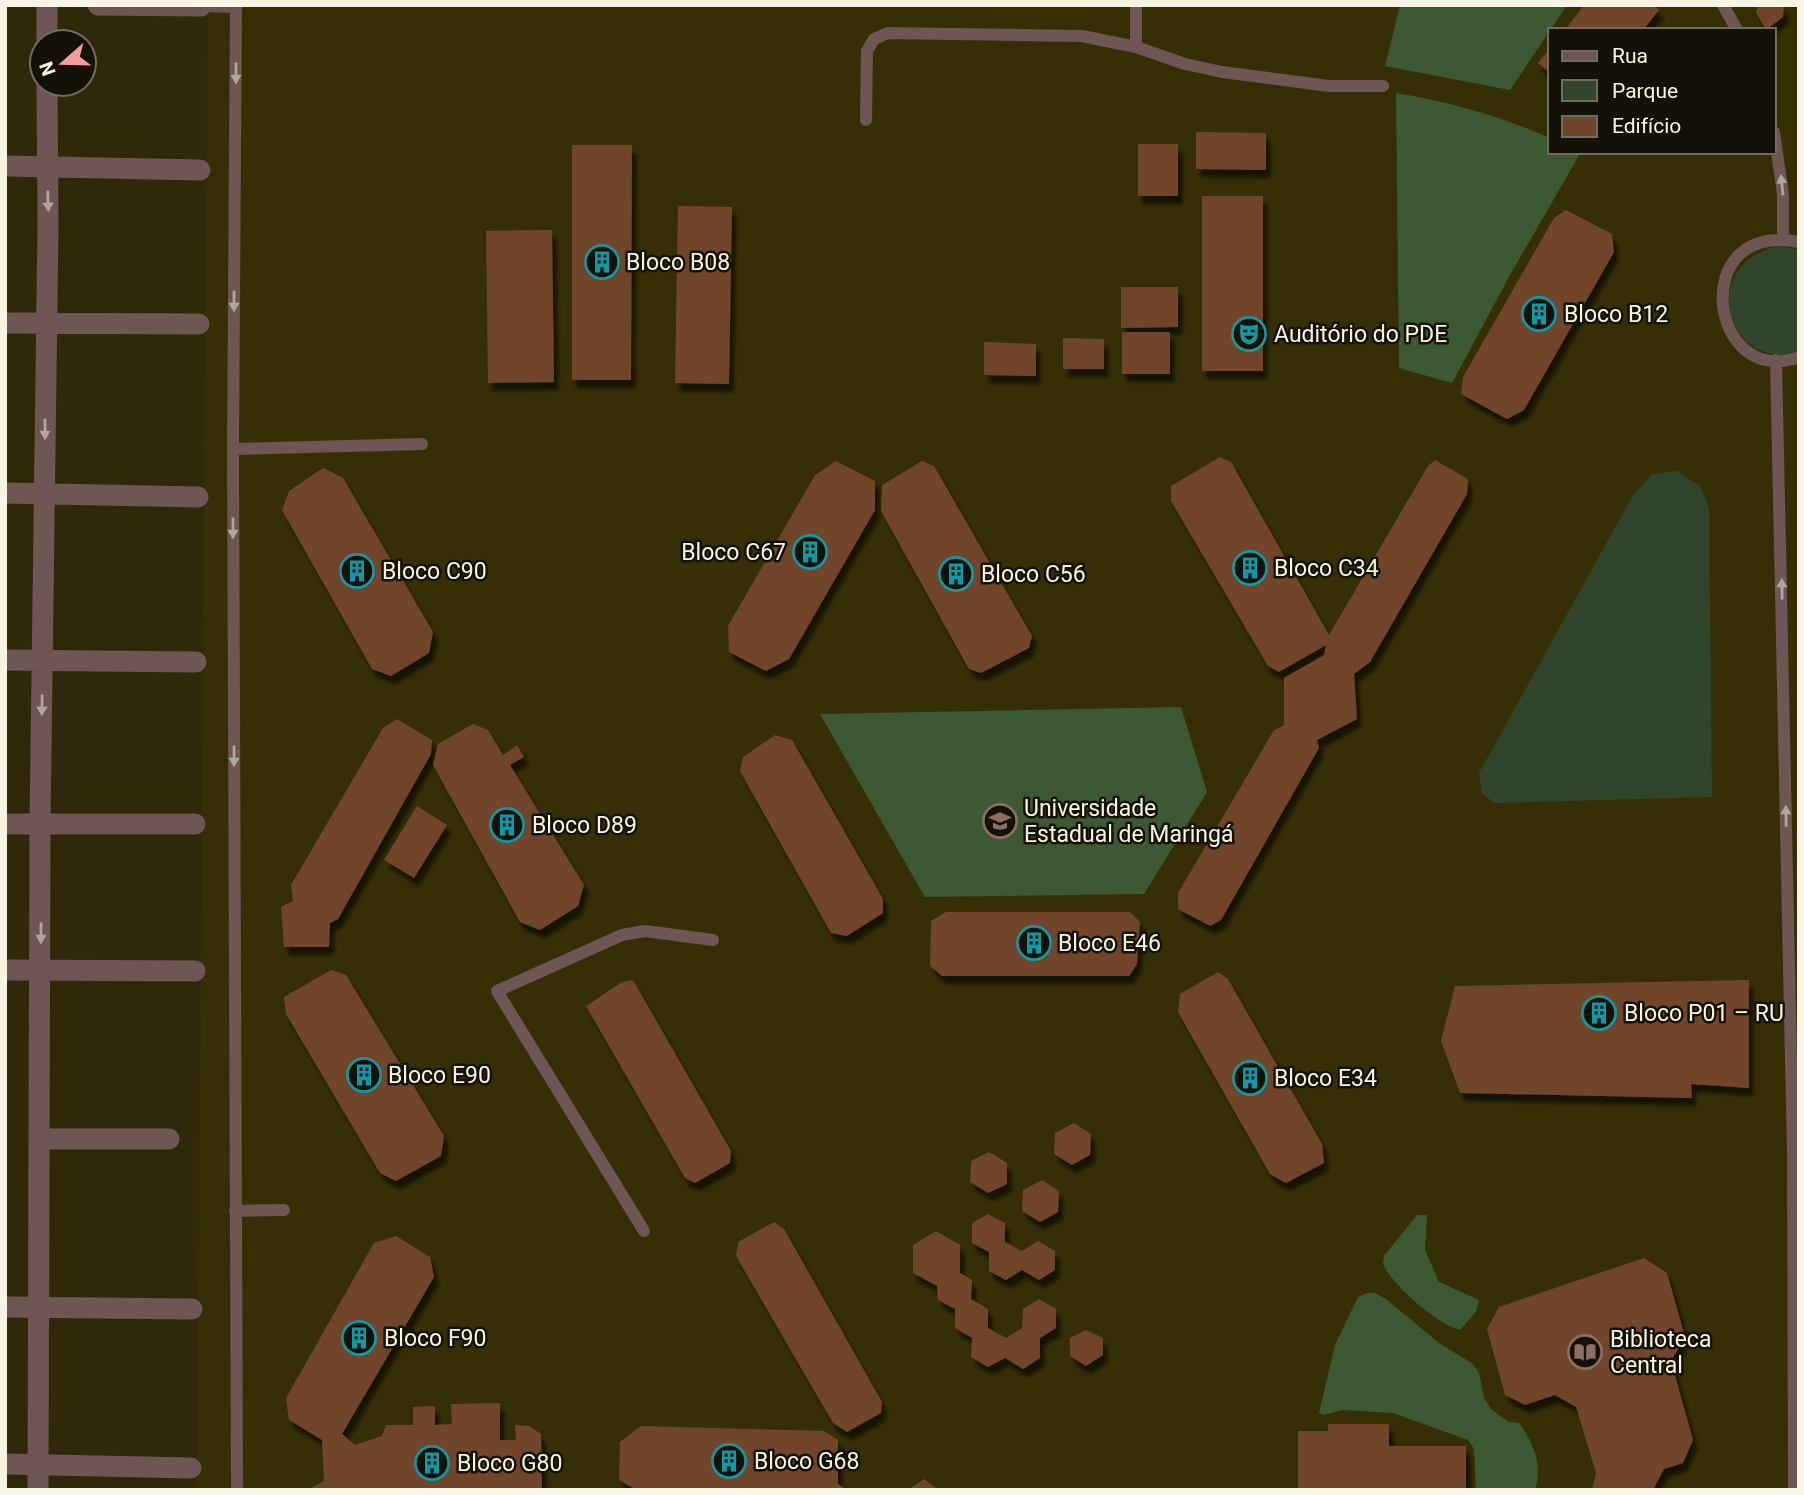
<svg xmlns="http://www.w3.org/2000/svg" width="1804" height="1495" font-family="Roboto,sans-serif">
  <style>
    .built { fill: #362f06; fill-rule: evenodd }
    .green { fill: #31442c }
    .forest { fill: #3c5933 }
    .building { fill: #6f452c; filter: url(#shadow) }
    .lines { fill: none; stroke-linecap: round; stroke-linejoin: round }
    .service { stroke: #6d5654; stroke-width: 12 }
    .minor { stroke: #6d5654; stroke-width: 21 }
    .oneway { fill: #b2a69c }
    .labels { text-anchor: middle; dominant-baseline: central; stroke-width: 5; stroke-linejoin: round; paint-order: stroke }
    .poi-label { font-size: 23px; fill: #f8f5e4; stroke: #141206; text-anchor: start }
  </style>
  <defs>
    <filter id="shadow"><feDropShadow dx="4.5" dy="8" stdDeviation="2" flood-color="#0009"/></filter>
  </defs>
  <rect width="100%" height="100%" fill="#2f290a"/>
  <path class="built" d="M208 5H1799V1490H197ZM1550 30H1774V152H1550Z"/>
  <path class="green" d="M1779 246 1799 250V350C1733 377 1691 266 1779 246Z
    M1677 471 1700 486 1709 508 1712 797 1495 803 1482 794 1479 773 1632 497 1652 474Z"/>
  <path class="forest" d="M1400 5H1567L1510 90 1385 66Z
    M1396 93C1450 102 1500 116 1550 138V152H1581L1510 275 1452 383 1399 368Z
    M1181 707 1207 792 1144 894 925 897 820 714Z
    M1417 1215H1427L1425 1250 1439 1282 1479 1300 1476 1312 1460 1330C1438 1325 1392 1285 1383 1264L1384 1256Z
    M1367 1293H1375L1386 1299 1439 1343 1473 1364 1479 1373 1484 1398 1491 1409 1509 1422 1519 1423C1534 1444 1543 1465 1535 1490H1476L1474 1449 1468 1440 1393 1413 1342 1410 1324 1415 1319 1413 1335 1345 1358 1297Z"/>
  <path class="building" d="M1584 5H1653L1659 10 1643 30H1565Z
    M1758 5H1784L1783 17 1766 30 1756 12Z
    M1550 48V73L1538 63Z
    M1196 132 1266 133V170L1196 169Z
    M1138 144H1178V196H1138Z
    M572 145H632L631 380H572Z
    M1202 196H1263V371H1202Z
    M678 206 732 207 729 384 675 383Z
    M1566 210 1612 234 1614 252 1524 410 1507 419 1461 394 1463 377 1554 218Z
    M552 230 554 382 488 383 486 231Z
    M1121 287H1178V327L1121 328Z
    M1122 332H1170V374H1122Z
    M1063 338 1104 339V369H1063Z
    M984 342 1036 344V376L984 375Z
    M1220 457 1231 462 1329 635 1428 466 1435 460 1468 479 1467 494 1370 662 1354 674 1357 719 1317 740 1319 748 1221 920 1210 926 1178 909V893L1274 730 1284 725V678L1324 655 1326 645 1279 672 1268 666 1171 501V486Z
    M836 461 875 481V510L789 659 766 671 729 652 728 626 815 475Z
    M922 461 934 466 1032 636 1029 648 981 673 969 669 881 511 882 485Z
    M323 468 343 478 433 632 429 653 391 676 372 669 282 510 289 491Z
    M397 719 432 740 431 754 338 919 330 923 329 947H284L281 907 293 901 291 885 383 728Z
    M473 724 488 730 503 755 517 745 524 757 510 765 584 885 578 906 540 930 520 922 433 765 438 744Z
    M775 735 792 740 883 899V913L847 936 831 933 740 771 743 757Z
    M417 806 447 825 414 878 384 860Z
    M946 912H1130L1140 922 1137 964 1129 976H942L930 966 931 921Z
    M331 970 346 975 444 1136 441 1156 396 1181 380 1173 286 1014 284 997Z
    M1218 972 1228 979 1322 1144 1324 1163 1286 1183 1270 1174 1178 1012 1180 994Z
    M633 980 731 1151 730 1163 695 1183 685 1178 586 1006 622 982Z
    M1749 980V1088L1691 1084 1692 1098 1460 1093 1441 1041 1455 986Z
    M1074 1123 1091 1134 1090 1155 1072 1165 1054 1154 1055 1133Z
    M989 1152 1007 1163V1184L988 1193 970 1182 971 1161Z
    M1042 1180 1059 1191 1058 1212 1040 1222 1022 1211 1023 1190Z
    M988 1214 1005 1223V1242L1022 1251 1038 1241 1055 1251V1270L1039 1280 1022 1270 1006 1280 989 1271V1252L972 1243V1223Z
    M774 1222 784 1229 882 1402 881 1413 847 1432 833 1423 736 1256 738 1242Z
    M936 1231 960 1245V1273L972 1280 971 1299 988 1309V1328L1006 1338 1022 1328 1023 1309 1039 1299 1056 1309V1328L1040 1338V1358L1023 1369 1005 1358 988 1367 971 1357 972 1338 955 1328V1309L938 1300 937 1286 913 1273V1245Z
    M396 1236 430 1257 434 1277 342 1434 355 1445 382 1436 386 1425H413V1407L435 1406V1425L452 1424 451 1404 500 1403V1440H516L515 1425 529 1426 541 1434 542 1487 538 1490H307L324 1481 322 1440 289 1420 286 1398 374 1243Z
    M1644 1258 1667 1273 1685 1337 1671 1361 1693 1440 1683 1463 1664 1469 1653 1490H1592L1596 1473 1576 1407 1555 1395 1525 1405 1505 1395 1487 1329 1499 1307Z
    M1086 1330 1103 1338V1355L1086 1366 1070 1356V1338Z
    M1328 1424H1389V1446H1466V1490H1298V1431H1328Z
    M641 1426 824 1431 838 1440V1484L847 1490H636L619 1480 620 1442Z
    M924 1479 939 1490H908Z"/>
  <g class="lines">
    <path class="service" d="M236 5 233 449 237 1490
      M1723 5 1737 30
      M201 6 236 7
      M1136 47V5
      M866 120 867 51 874 39 888 33 1082 36 1136 47 1185 64 1222 72 1329 86H1383
      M1774 132 1783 194V239
      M1799 242C1686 220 1709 390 1799 357
      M1776 360 1793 1154 1794 1490
      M233 449 422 444
      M235 1211 284 1210
      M644 1231 497 991 622 935 645 931 713 940"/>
    <path class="minor" d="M98 5 201 6
      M47 42V5
      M5 166 200 170
      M5 323 199 324
      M5 493 198 497
      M5 660 196 662
      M5 824H195
      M5 970 195 971
      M40 1139H169
      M5 1307 192 1309
      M5 1464 191 1468
      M38 1490 40 825 48 225 47 84"/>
  </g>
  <defs><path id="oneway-solid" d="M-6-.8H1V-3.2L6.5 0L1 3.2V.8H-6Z" transform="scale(1.75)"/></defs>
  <g class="oneway">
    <use href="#oneway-solid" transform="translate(236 73) rotate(90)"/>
    <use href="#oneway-solid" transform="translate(1782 185) rotate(-96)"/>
    <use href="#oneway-solid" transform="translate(48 201) rotate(88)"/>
    <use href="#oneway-solid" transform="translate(234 301) rotate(90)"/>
    <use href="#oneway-solid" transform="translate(45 429) rotate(90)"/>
    <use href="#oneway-solid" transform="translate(233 528) rotate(90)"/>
    <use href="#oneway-solid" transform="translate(1782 589) rotate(-91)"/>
    <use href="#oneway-solid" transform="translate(42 705) rotate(91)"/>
    <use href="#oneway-solid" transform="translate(234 756) rotate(90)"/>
    <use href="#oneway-solid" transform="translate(1786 816) rotate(-91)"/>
    <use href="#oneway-solid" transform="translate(41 933) rotate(90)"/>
  </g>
  <defs>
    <g id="building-ring" transform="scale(1.75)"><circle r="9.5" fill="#141206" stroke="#0f9aa8" stroke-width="1.5"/><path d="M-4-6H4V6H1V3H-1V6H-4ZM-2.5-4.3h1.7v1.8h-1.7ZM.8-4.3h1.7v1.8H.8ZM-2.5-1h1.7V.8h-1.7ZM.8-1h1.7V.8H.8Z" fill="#0f9aa8"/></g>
    <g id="theatre-ring" transform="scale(1.75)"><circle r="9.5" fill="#141206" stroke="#0f9aa8" stroke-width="1.5"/><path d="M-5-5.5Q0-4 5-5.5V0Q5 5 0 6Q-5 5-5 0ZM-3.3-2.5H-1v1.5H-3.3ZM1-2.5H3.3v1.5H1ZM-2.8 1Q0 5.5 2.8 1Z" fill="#0f9aa8"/></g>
    <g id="university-ring" transform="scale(1.75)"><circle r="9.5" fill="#141206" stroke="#8d6e63" stroke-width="1.5"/><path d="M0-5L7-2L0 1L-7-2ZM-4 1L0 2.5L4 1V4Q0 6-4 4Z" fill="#8d6e63"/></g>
    <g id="library-ring" transform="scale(1.75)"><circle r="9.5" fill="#141206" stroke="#8d6e63" stroke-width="1.5"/><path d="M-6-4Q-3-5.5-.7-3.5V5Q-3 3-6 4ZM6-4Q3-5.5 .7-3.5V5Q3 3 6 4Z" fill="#8d6e63"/></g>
  </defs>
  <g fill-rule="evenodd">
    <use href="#building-ring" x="602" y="262"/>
    <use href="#building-ring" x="1539" y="314"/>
    <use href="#theatre-ring" x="1249" y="334"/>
    <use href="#building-ring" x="810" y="552"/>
    <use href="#building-ring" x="1250" y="568"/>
    <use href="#building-ring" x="357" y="571"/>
    <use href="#building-ring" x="956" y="574"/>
    <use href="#university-ring" x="1000" y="821"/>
    <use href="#building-ring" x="507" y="825"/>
    <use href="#building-ring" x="1034" y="943"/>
    <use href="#building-ring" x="1599" y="1013"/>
    <use href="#building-ring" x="364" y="1075"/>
    <use href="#building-ring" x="1250" y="1078"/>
    <use href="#building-ring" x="359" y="1338"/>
    <use href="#library-ring" x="1585" y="1352"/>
    <use href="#building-ring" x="729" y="1461"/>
    <use href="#building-ring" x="432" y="1463"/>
  </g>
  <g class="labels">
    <g class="poi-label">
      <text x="626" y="262">Bloco B08</text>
      <text x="1564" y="314">Bloco B12</text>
      <text x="1274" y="334">Auditório do PDE</text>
      <text x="786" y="552" text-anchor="end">Bloco C67</text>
      <text x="1274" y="568">Bloco C34</text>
      <text x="382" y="571">Bloco C90</text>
      <text x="981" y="574">Bloco C56</text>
      <text x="1024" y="808">Universidade<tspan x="1024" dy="26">Estadual de Maringá</tspan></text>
      <text x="532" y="825">Bloco D89</text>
      <text x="1058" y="943">Bloco E46</text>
      <text x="1624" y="1013">Bloco P01 – RU</text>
      <text x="388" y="1075">Bloco E90</text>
      <text x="1274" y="1078">Bloco E34</text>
      <text x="384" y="1338">Bloco F90</text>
      <text x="1610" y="1339">Biblioteca<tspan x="1610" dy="26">Central</tspan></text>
      <text x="754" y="1461">Bloco G68</text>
      <text x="457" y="1463">Bloco G80</text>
    </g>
  </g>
  <rect width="1804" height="1495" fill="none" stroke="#f8f5e4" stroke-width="14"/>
  <rect x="1548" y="28" width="228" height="126" fill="#141206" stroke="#6f6d5f" stroke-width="2"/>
  <rect x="1562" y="51" width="35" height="10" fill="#6d5654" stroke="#6f6d5f" stroke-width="2"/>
  <text x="1612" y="63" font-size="21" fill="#f8f5e4">Rua</text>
  <rect x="1562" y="80" width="35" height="21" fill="#31442c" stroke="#6f6d5f" stroke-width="2"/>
  <text x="1612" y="98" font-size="21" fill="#f8f5e4">Parque</text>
  <rect x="1562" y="116" width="35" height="21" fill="#6f452c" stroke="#6f6d5f" stroke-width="2"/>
  <text x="1612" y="133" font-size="21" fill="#f8f5e4">Edifício</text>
  <g transform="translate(63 63) rotate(250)"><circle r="33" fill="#141206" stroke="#6f6d5f" stroke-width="2"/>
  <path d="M0-5L12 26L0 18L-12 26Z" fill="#f49aa1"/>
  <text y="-10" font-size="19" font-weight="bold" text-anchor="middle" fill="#f8f5e4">N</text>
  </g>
</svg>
